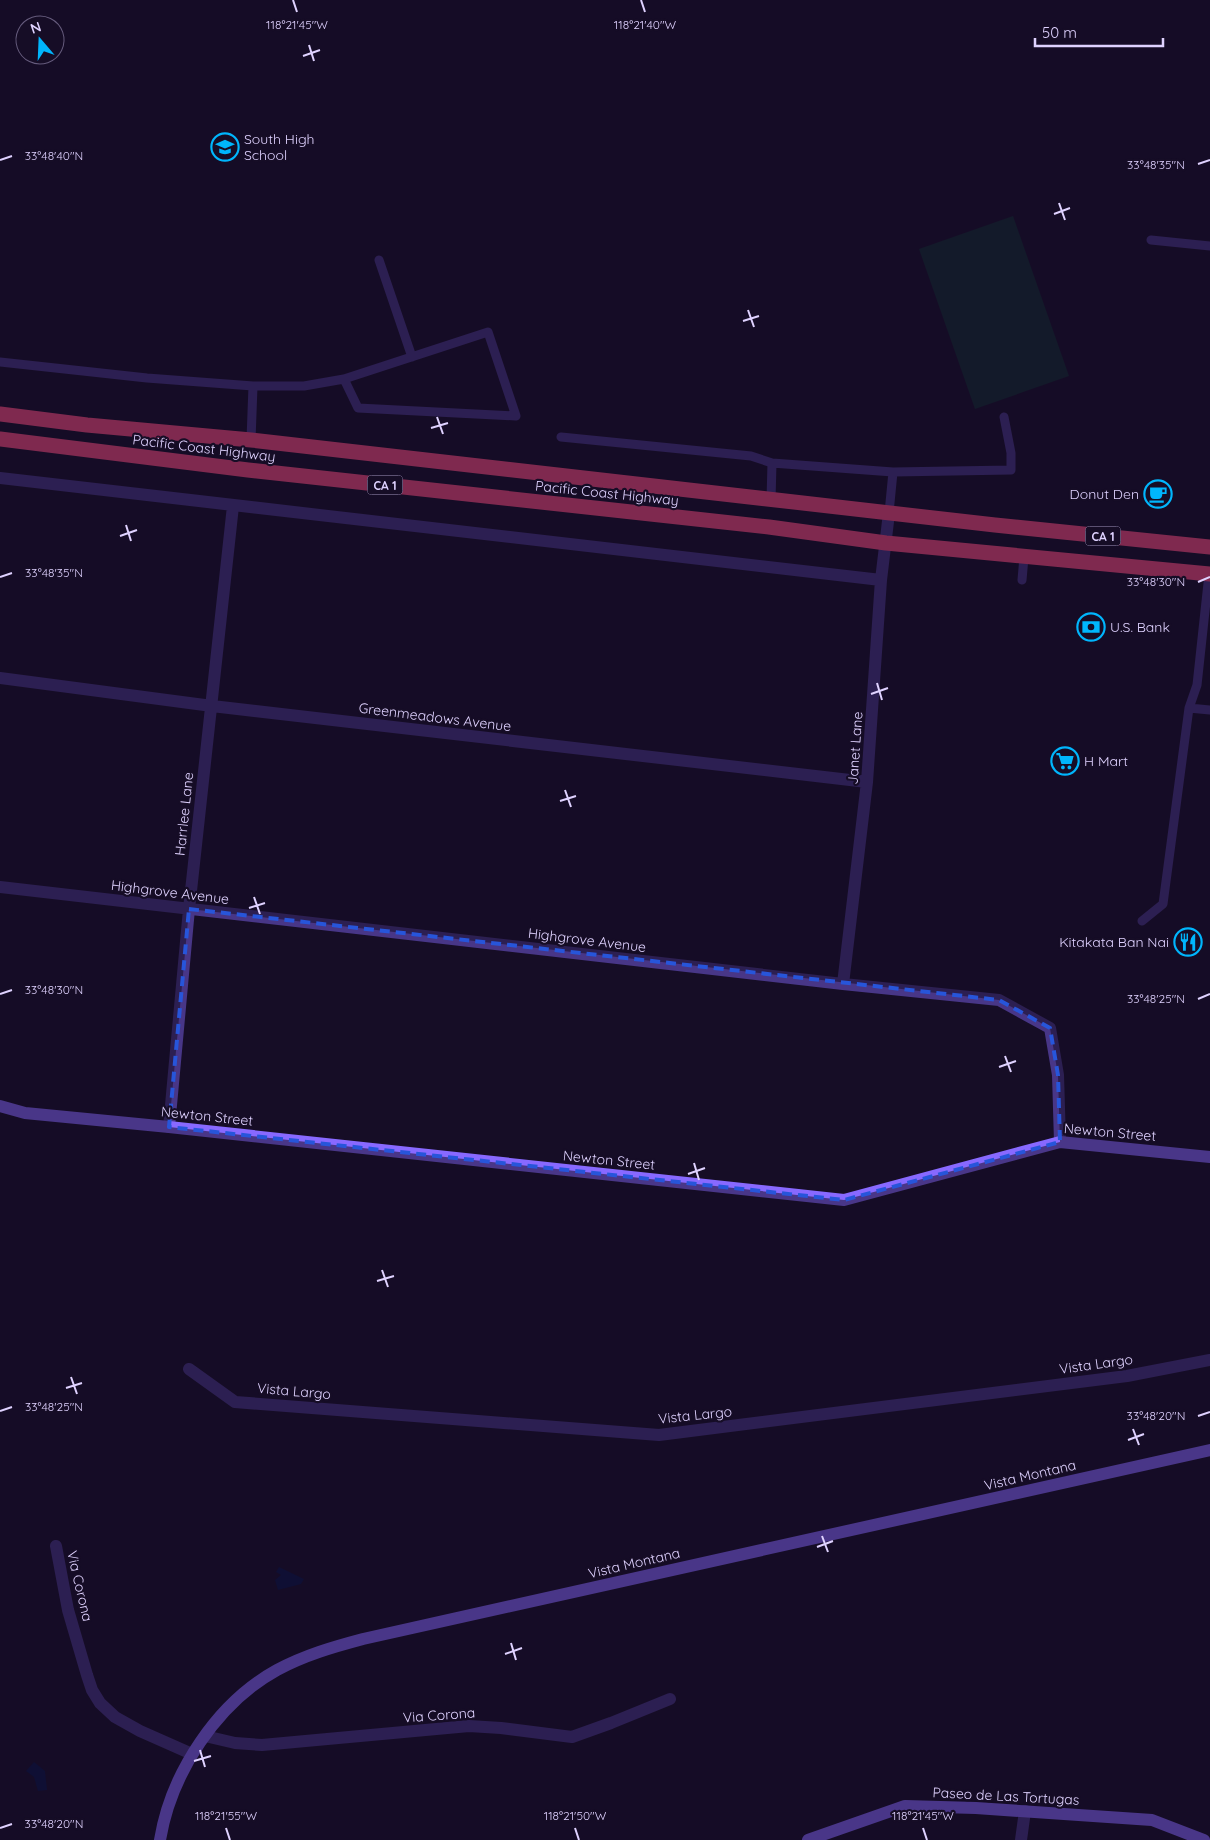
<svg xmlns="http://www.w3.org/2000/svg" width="1210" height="1840" font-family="Quicksand,sans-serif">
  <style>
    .green { fill: #102b30 }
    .water { fill: #071345 }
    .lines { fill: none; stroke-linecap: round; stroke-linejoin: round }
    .lane { stroke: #483687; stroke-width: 9 }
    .street { stroke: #483687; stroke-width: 12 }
    .secondary { stroke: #8869ff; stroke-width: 12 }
    .highway { stroke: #ff4d82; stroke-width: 15 }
    .marked { fill: none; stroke: #2755da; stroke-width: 4; stroke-dasharray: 10 6; stroke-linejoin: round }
    .ticks { fill: none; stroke: #dfd2ff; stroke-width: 2 }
    .labels { text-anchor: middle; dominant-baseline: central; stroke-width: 4.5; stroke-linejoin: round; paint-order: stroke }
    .shield { fill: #160d26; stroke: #a397be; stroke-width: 1 }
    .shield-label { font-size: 12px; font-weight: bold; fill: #dfd2ff }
    .poi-label { font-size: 14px; fill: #dfd2ff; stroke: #160d26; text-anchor: start }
    .street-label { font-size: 14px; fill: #dfd2ff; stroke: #160d26 }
    .ticks-label { font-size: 12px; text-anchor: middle; fill: #dfd2ff; stroke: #160d26; stroke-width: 4.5; stroke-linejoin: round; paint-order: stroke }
  </style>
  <rect width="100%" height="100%" fill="#160d26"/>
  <path class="green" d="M1013 216 1069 376 975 409 919 249Z"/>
  <path class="water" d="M279 1567 304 1579 301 1584 278 1590 275 1580 281 1575 276 1572Z
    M34 1762 45 1771 47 1790 38 1791 34 1777 26 1771Z"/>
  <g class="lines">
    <path class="lane" d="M1151 240 1210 246
      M379 260 412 357
      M0 362 147 378 253 386H304L344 379 488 332 516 416 358 408 344 379
      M561 437 751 456 772 463 771 500
      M251 440 253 386
      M772 463 893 472 1011 470V453L1004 417
      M889 513 893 472
      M1022 580 1024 557
      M1189 708 1210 710
      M1142 921 1163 904 1189 708 1197 685 1209 574"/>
    <path class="street" d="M0 478 881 580
      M0 678 212 706 867 782
      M0 887 843 984 999 1000 1050 1028 1058 1075 1060 1142
      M843 984 867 782 881 580 889 513
      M169 1127 189 909 233 506
      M189 1369 235 1402 659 1435 1127 1376 1210 1360
      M56 1546 68 1610 87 1675 92 1690 100 1703 115 1717 140 1731 192 1754
      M205 1736 235 1743 262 1745 469 1726 501 1728 572 1737 611 1723 670 1699
      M1021 1840 1025 1811"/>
    <path class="secondary" d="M0 1106 25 1113 169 1127 844 1200 1060 1142 1210 1157
      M160 1840C171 1773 217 1703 277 1670 305 1655 333 1647 363 1639L1210 1450
      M808 1840 905 1806 976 1808 1152 1820 1204 1840"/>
    <path class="highway" d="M0 414 87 425 251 440 995 525 1210 547
      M0 439 248 470 769 527 886 543 1210 574"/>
  </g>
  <path d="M0 0H1210V1840H0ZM189 909 999 1000 1050 1028 1058 1075 1060 1142 844 1200 169 1127Z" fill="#160d26" fill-opacity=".55" fill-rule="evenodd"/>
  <path class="marked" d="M189 909 999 1000 1050 1028 1058 1075 1060 1142 844 1200 169 1127Z"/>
  <path class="ticks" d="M293 0 297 12M641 0 645 12M309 45 314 61M303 56 320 50M0 160 12 156M1198 164 1210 160M1059 203 1065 220M1054 214 1070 208M748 310 754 327M743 321 759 316M437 417 443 434M431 428 448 423M126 525 131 541M120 536 137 530M0 577 12 573M1198 582 1210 577M877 683 882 700M871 694 888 688M565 790 571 807M560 801 576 796M254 897 260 914M249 908 265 903M0 994 12 990M1198 999 1210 994M1005 1056 1011 1072M999 1067 1016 1061M694 1163 699 1180M688 1174 705 1168M382 1270 388 1287M377 1281 394 1276M71 1377 77 1394M66 1388 82 1383M0 1411 12 1407M1198 1416 1210 1412M1133 1429 1139 1445M1128 1440 1144 1434M822 1536 828 1552M817 1547 833 1541M511 1643 516 1660M505 1654 522 1648M200 1750 205 1767M194 1761 211 1756M0 1828 12 1824M226 1828 230 1840M575 1828 579 1840M923 1828 927 1840"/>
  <defs>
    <g id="school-ring" transform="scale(1.4375)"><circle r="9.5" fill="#160d26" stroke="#00b6fd" stroke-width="1.5"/><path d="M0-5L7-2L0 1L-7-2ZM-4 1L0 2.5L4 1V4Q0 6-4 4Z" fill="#00b6fd"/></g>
    <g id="cafe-ring" transform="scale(1.4375)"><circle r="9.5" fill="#160d26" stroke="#00b6fd" stroke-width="1.5"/><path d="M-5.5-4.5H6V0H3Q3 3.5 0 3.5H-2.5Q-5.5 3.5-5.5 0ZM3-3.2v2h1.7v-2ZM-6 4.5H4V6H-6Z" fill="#00b6fd"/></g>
    <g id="bank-ring" transform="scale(1.4375)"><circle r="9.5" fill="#160d26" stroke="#00b6fd" stroke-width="1.5"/><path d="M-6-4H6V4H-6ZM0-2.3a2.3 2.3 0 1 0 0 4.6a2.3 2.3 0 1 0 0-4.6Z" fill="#00b6fd"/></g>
    <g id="supermarket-ring" transform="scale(1.4375)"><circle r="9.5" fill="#160d26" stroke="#00b6fd" stroke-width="1.5"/><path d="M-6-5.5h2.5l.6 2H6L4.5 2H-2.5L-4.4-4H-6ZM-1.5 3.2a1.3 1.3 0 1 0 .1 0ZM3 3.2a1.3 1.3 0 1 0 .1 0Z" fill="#00b6fd"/></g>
    <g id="restaurant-ring" transform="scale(1.4375)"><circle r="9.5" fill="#160d26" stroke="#00b6fd" stroke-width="1.5"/><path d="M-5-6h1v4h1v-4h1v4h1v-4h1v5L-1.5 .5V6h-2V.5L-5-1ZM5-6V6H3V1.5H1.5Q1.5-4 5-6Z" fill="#00b6fd"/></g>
  </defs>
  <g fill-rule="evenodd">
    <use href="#school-ring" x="225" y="147"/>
    <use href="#cafe-ring" x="1158" y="494"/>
    <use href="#bank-ring" x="1091" y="627"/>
    <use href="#supermarket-ring" x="1065" y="761"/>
    <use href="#restaurant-ring" x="1188" y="942"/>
  </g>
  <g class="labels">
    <g class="shield">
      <rect x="367.5" y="475.5" width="35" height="19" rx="4"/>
      <rect x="1085.5" y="526.5" width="35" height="19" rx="4"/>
    </g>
    <g class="shield-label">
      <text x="385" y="485">CA 1</text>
      <text x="1103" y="536">CA 1</text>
    </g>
    <g class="poi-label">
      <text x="244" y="139">South High<tspan x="244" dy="16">School</tspan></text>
      <text x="1139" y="494" text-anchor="end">Donut Den</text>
      <text x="1110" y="627">U.S. Bank</text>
      <text x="1084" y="761">H Mart</text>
      <text x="1169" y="942" text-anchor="end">Kitakata Ban Nai</text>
    </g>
    <g class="street-label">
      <text transform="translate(204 448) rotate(7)">Pacific Coast Highway</text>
      <text transform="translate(607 493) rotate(6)">Pacific Coast Highway</text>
      <text transform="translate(435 717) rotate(7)">Greenmeadows Avenue</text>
      <text transform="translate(855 748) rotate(-86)">Janet Lane</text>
      <text transform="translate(184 814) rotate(-84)">Harrlee Lane</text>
      <text transform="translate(170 892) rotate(7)">Highgrove Avenue</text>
      <text transform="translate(587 940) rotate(7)">Highgrove Avenue</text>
      <text transform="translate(207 1116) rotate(6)">Newton Street</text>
      <text transform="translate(1110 1132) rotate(5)">Newton Street</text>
      <text transform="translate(609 1160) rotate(6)">Newton Street</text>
      <text transform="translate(1096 1364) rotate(-8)">Vista Largo</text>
      <text transform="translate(294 1391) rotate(5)">Vista Largo</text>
      <text transform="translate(695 1415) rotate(-6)">Vista Largo</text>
      <text transform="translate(1030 1475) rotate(-13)">Vista Montana</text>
      <text transform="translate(634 1563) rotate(-13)">Vista Montana</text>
      <text transform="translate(80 1586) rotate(77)">Via Corona</text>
      <text transform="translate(439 1715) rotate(-4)">Via Corona</text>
      <text transform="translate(1006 1796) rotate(3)">Paseo de Las Tortugas</text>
    </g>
  </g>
  <g class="ticks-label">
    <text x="297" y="29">118°21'45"W</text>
    <text x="645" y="29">118°21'40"W</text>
    <text x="54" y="160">33°48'40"N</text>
    <text x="1156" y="169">33°48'35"N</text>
    <text x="54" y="577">33°48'35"N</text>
    <text x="1156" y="586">33°48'30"N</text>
    <text x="54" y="994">33°48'30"N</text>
    <text x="1156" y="1003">33°48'25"N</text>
    <text x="54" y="1411">33°48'25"N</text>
    <text x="1156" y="1420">33°48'20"N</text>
    <text x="226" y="1820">118°21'55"W</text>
    <text x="575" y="1820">118°21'50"W</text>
    <text x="923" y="1820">118°21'45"W</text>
    <text x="54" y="1828">33°48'20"N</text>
  </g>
  <g transform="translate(40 40) rotate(341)"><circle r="24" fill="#160d26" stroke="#665c7d"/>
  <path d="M0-4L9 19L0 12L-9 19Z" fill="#00b6fd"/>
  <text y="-8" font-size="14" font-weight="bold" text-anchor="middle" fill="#dfd2ff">N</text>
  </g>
  <path d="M1035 38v8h128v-8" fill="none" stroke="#dfd2ff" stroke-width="2.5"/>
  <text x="1042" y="38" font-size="15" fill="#dfd2ff" stroke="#160d26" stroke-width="4" paint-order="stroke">50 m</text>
</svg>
